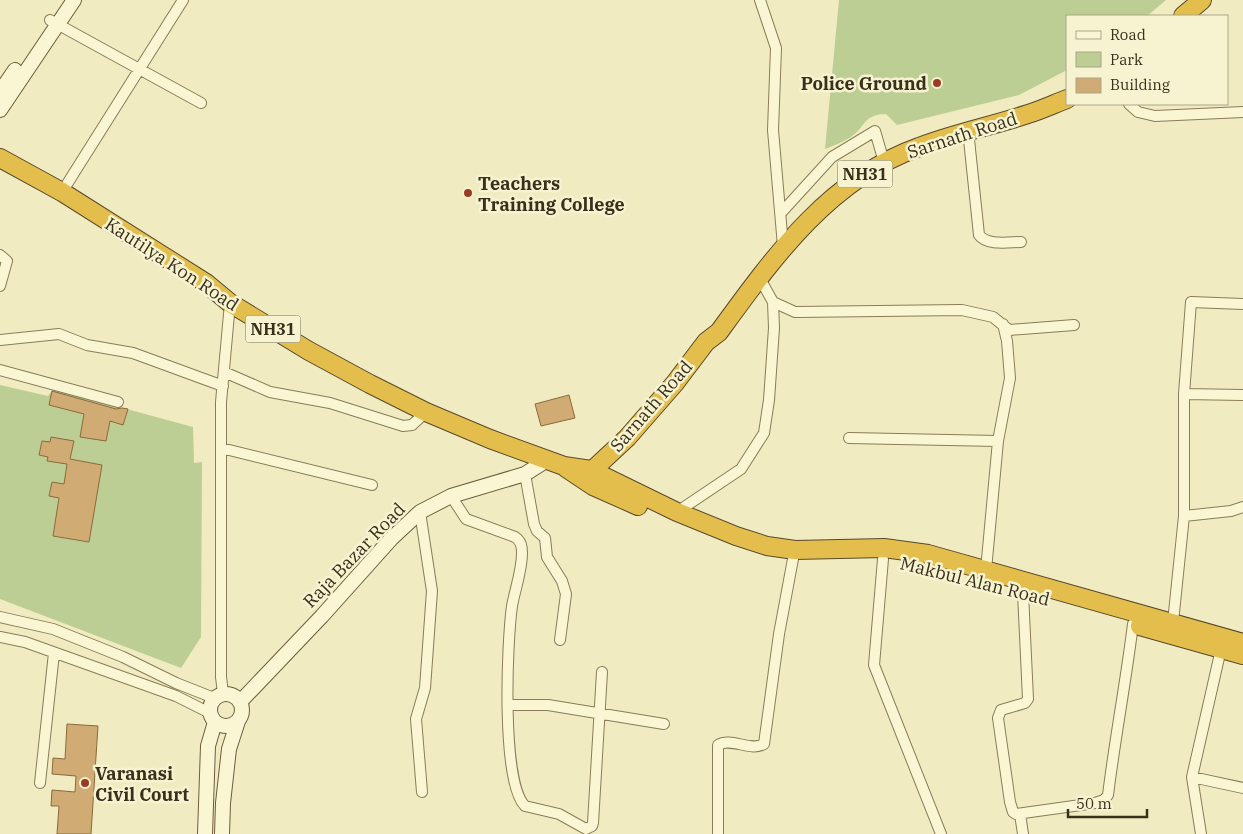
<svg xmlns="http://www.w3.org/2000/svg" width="1243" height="834" font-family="'IBM Plex Serif',serif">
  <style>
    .green { fill: #bcce94 }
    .building { fill: #d0ac74; stroke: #8a6a3c }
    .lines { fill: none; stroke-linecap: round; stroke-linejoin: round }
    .street-casing { stroke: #8a7c57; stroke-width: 12 }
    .secondary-casing { stroke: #6c5d3b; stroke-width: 16 }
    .highway-casing { stroke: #57492c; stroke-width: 20 }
    .street { stroke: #faf6d4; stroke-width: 10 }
    .secondary { stroke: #faf6d4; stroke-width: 14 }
    .highway { stroke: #e4be4d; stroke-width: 18 }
    .poi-dot { fill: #9c3b24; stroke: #f7f3d0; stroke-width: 2 }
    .labels { text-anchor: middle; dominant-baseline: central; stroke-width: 5; stroke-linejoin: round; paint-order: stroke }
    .shield { fill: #f7f3d0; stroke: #726a52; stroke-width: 1 }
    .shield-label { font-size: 16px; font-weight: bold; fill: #39301c }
    .poi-label { font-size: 18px; font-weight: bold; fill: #39301c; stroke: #f7f3d0; text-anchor: start }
    .street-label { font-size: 18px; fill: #39301c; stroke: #f7f3d0 }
  </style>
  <rect width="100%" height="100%" fill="#f0ebc0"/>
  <path class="green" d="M839 0H1166L1147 16H1067V70L1019 95 897 125 886 114C863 115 866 126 851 137 843 142 833 146 825 149Z
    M0 385 48 396 53 389 193 427 194 463 202 462 201 637 181 668 0 599Z"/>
  <path class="building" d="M52 391 116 409 122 408 128 409 123 425 110 421 106 441 80 437 84 414 49 405Z
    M569 395 575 418 541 426 535 404Z
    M51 437 74 441 70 459 102 465 89 542 53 536 59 498 49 496 52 482 64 484 67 464 47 461 48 457 39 455 42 441 50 442Z
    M67 724 98 726 91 834H57L59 806H51L52 790 75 792 76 776 52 774 53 758 65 759Z"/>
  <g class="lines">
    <g class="street-casing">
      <path id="street" d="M760 0 776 48 773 130 783 246
        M50 20 201 103
        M1129 104 1138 112 1155 116 1243 112
        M968 130 979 235C987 246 1009 242 1021 242
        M62 192 183 0
        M781 213 832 157 875 131 884 162
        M0 255 7 261 0 286
        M759 277 773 302 795 312 962 310 993 317 1009 330 1074 325
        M1243 304 1191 302 1184 394 1243 395
        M0 340 59 334 87 345 133 353 223 386
        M0 370 118 402
        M224 372 270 392 330 403 403 426 412 425 426 412
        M849 438 998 441
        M221 448 372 485
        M525 474 534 524 537 531 545 538 547 557 562 581 566 594 560 640
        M451 496 466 519 515 537C521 541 522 546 522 553 522 571 515 589 512 606 507 642 501 782 525 806L559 814 586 829 592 826 593 823 602 672
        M420 512 432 591 425 688 416 719 422 792
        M677 512 741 469 764 433 769 400 774 328 773 302
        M1184 516 1231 511 1243 507
        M883 559 874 665 941 834
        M986 570 998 441 1010 378 1007 341 1003 324
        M1023 593 1028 699 1025 703 1001 710 998 718 1010 802 1013 812 1016 814 1095 803 1104 800 1108 795C1115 738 1126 681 1133 624
        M0 617 53 629 123 657 176 683 214 698
        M1173 622 1184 516V394
        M0 637 25 642 176 696 210 713
        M223 693 221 677V402L230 303
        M508 705H548L664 724
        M1192 777 1243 788
        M40 783 54 653
        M1020 814 1023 834
        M718 834V745C731 737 751 752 764 744L779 634 793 559
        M1201 834 1192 777 1221 649"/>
    </g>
    <g class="secondary-casing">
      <path id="secondary" d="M0 92 15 70
        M0 110 74 0
        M210 710a16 16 0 1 1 32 0a16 16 0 1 1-32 0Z
        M240 702 322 616 391 539 420 512 451 496 525 474 547 460
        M205 834 208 746 215 722
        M222 834 223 803 229 749 238 721"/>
    </g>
    <g class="highway-casing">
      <path id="highway" d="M1183 16 1202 0
        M0 158 62 192 206 283 230 303 309 351 370 384 426 412 490 439 564 466 591 470 677 512 736 536 767 546 795 550 884 548 928 554 1243 643
        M566 468 593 486 638 506
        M584 478 627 438 675 383 706 342 719 332C773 258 829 179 919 147 955 133 992 126 1028 114 1041 110 1054 104 1067 99
        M1140 626 1243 655"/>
    </g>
    <use href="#street" class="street"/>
    <use href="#secondary" class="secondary"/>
    <use href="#highway" class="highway"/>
  </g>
  <g class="poi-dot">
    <circle cx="937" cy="83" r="5"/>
    <circle cx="468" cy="193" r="5"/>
    <circle cx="85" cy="783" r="5"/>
  </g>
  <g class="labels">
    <g class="shield">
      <rect x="837.5" y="160.5" width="55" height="27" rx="4"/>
      <rect x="245.5" y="315.5" width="55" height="27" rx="4"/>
    </g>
    <g class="shield-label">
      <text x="865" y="174">NH31</text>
      <text x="273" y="329">NH31</text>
    </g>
    <g class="poi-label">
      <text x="927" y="83" text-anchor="end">Police Ground</text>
      <text x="478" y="183">Teachers<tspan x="478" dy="21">Training College</tspan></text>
      <text x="95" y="773">Varanasi<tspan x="95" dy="21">Civil Court</tspan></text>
    </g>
    <g class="street-label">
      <text transform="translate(962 135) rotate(-18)">Sarnath Road</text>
      <text transform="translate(172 264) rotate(33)">Kautilya Kon Road</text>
      <text transform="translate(651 406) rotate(-49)">Sarnath Road</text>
      <text transform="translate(354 555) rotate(-46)">Raja Bazar Road</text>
      <text transform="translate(975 581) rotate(14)">Makbul Alan Road</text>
    </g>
  </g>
  <rect x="1066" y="15" width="162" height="90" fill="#f7f3d0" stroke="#aba588"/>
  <rect x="1076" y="31" width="25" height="8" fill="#faf6d4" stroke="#aba588"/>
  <text x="1110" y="40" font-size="15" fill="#39301c">Road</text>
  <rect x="1076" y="52" width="25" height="15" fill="#bcce94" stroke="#aba588"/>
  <text x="1110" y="65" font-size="15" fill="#39301c">Park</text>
  <rect x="1076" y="78" width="25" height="15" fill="#d0ac74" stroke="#aba588"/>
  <text x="1110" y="90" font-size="15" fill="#39301c">Building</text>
  <path d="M1068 809v8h79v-8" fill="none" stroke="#39301c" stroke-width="2.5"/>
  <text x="1076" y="809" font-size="15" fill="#39301c" stroke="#f7f3d0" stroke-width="4" paint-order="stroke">50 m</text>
</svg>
